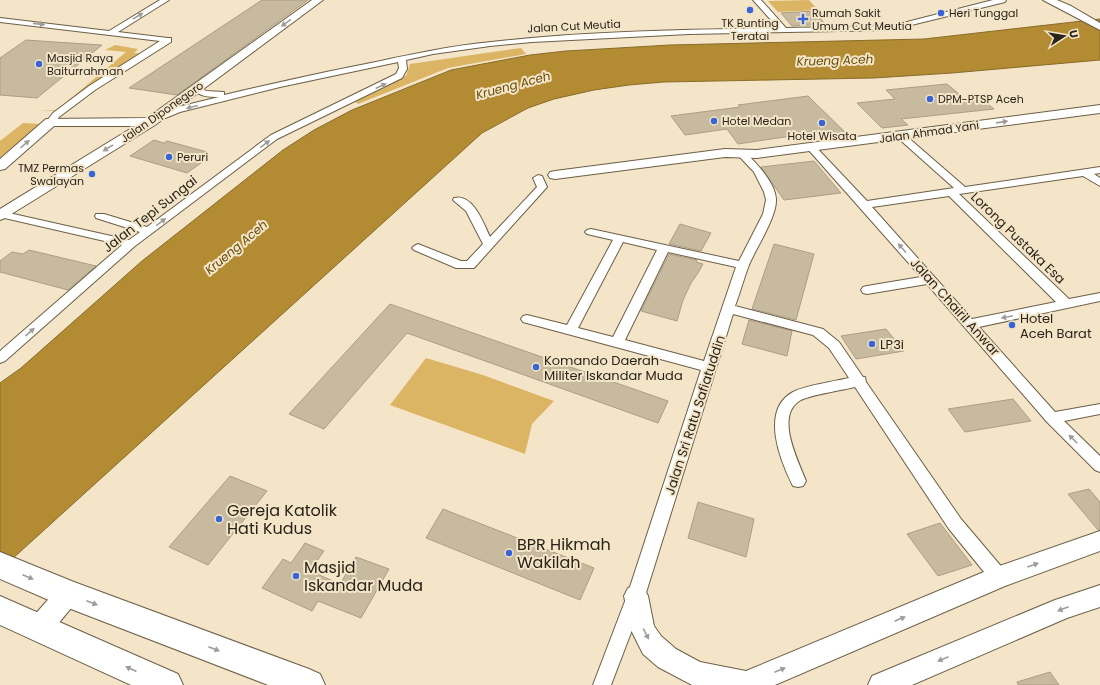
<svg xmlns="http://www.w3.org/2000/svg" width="1100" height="685" font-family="Poppins,sans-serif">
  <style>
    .green { fill: #dcb564 }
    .water { fill: #b28b32; stroke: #896c2a }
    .building { fill: #c8ba9f; stroke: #ab9e83 }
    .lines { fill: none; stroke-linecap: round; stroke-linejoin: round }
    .street-casing { stroke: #6b5f46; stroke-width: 2 }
    .secondary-casing { stroke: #6b5f46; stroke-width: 2 }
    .highway-casing { stroke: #6b5f46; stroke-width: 2 }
    .street { fill: #fff; fill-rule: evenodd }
    .secondary { fill: #fff; fill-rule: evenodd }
    .highway { fill: #fff; fill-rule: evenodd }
    .oneway { fill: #9f9c98 }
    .poi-dot { fill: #3765d5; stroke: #f4e5c9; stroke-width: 1.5 }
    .labels { text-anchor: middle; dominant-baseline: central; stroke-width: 4; stroke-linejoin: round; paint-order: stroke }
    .far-poi-label { font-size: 11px; fill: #292319; stroke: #f4e5c9; text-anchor: start }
    .far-street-label { font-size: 11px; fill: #292319; stroke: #f4e5c9 }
    .far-water-label { font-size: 12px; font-style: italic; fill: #664b04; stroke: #f4e5c9 }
    .street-label { font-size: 13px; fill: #292319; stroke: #f4e5c9 }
    .poi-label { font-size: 13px; fill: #292319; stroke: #f4e5c9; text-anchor: start }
    .near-poi-label { font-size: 16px; fill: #292319; stroke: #f4e5c9; text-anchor: start }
  </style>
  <rect width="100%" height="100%" fill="#f4e5c9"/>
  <path class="green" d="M809 0 818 10 778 12 768 1Z
    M115 45 138 49 134 53 147 54 58 111 38 110H57L126 52 105 50Z
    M521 48 526 54 448 68 358 104 351 97 396 76H406L410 64Z
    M23 123 41 124 0 158V141Z
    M426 358 483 375 554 401 532 424 525 454 390 405Z"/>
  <path class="water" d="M1100 19V60L952 73 874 78 664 82 629 85 594 90 554 99 528 108 482 133 0 570V383L21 368 142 261 283 150 314 130 352 110 451 70 530 55 566 51 670 45 924 39Z"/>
  <path class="building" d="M262 0H308L177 95 129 88Z
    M814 11 825 24 792 26 781 13Z
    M26 40 55 42 102 45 37 98 0 95V58Z
    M947 84 964 98 978 96 994 109 901 119 908 125 882 128 857 103 895 99 886 90Z
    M808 96 849 136 824 140 818 132 738 144 727 129 685 135 671 116 740 107 738 105Z
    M154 140 164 143 167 141 207 152 201 156 208 158 187 173 130 156Z
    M814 161 841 193 784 200 761 167Z
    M680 224 711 233 701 251 669 244Z
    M774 244 814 254 796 320 752 309Z
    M29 250 96 266 68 290 0 272V261L12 252 23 254Z
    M669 254 697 260 696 262 703 264 698 273 691 283 683 300 677 321 641 311Z
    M390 304 668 401 658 423 407 333 324 429 289 414Z
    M749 320 792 331 787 356 742 344Z
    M886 329 904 351 856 359 841 336Z
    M1013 399 1031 421 965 432 948 409Z
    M230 476 267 491 208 565 169 547Z
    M1089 489 1100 502V530H1098L1068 494Z
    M698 502 754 519 746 557 688 538Z
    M443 509 594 568 580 600 426 538Z
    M940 523 972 565 938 576 907 534Z
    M305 543 324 551 310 571 340 584 356 557 389 569 361 618 318 601 312 611 262 588 283 559 291 563Z
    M1050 672 1059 685H1018L1017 682Z"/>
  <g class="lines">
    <g class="street-casing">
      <path id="street" d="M160 0H169L118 32 168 38H171V42L95 90 59 117 54 124H48L46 122 53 113 89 86 160 41 0 22V18L109 31Z
        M753 0H761L786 28 891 26 993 0H1006L1005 2 891 30 689 34 532 42 490 46 433 54 406 60 407 69 402 78 277 139 135 246 5 361 0 363V351L122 245 0 217V211L129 240 140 232 96 218 95 216 96 214H104L147 227 271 135 396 74 399 68 398 62 280 87 180 112 158 121H152L150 119 152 117 174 108 219 97C208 97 200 97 192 88L193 86H199L206 91 224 92V95C271 84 319 73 366 64 408 55 449 46 491 42 586 31 683 30 778 28Z
        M901 133 904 134 965 187 1100 167V173L1094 174 1100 178V186L1083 176 959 194 1069 299 1100 293V301L979 327 1055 412 1100 404V414L1064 421 1100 456V472L1095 470 1047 422 927 284 867 294 863 293 861 290 863 287 867 286 921 277 806 147 808 145H814L867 201 954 188 898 138 896 136 898 134ZM949 196 1056 302 972 319 872 207Z
        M741 150 744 151C756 163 775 182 776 199 777 217 756 248 749 265 744 278 740 293 735 306L823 329 839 342 863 377H865L866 382 961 519 1005 571 1007 577 1005 583 999 585 993 583 949 529 855 387C843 390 811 395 801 400 774 415 798 460 806 481L803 486 798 487 793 486C780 460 760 410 793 392 803 386 836 381 849 378L829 348 813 335 733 314 645 596 611 685H593L627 596 701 370 523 322 521 319 523 316 527 315 567 325 613 240 587 234 585 232 587 230 591 229 739 261 763 214 766 200 764 192 754 172 736 153ZM623 242 657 250 613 337 578 328ZM668 252 736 267 704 361 625 340Z
        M538 175 542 176 547 187 474 268H456L414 250 412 248 414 246 418 244 461 261H467L483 244 466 211 453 200 454 198C473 193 484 224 490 237L537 187 533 178Z"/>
    </g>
    <g class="secondary-casing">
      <path id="secondary" d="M312 0H323L155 125 5 218 0 220V209L135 126H54L5 169 0 170V159L46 119 147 118Z
        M1043 0H1057L1071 6 1100 23V30Z
        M1100 105V113L757 158 725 157 555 179 550 178 548 175 550 172 555 171 725 149 757 150Z
        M1100 531V551L1005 586 775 685H692L658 667 643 654 631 630 624 596 628 588 636 585 644 588 648 596 654 626 661 636 676 649 700 662 746 671 991 569Z
        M68 583 76 586 80 594 76 602 49 635 40 639 31 635 28 627 31 619 60 586Z
        M1100 585V607L1067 618 912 685H868L872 676 1055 600Z"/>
    </g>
    <g class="highway-casing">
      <path id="highway" d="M0 552 74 582 309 669 320 674 325 685H268L58 604 0 579Z
        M0 596 178 674 183 685H131L0 625Z"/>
    </g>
    <use href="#street" class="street"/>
    <use href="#secondary" class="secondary"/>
    <use href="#highway" class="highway"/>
  </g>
  <defs><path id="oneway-solid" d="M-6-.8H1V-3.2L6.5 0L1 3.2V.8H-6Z"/></defs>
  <g class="oneway">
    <use href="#oneway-solid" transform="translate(138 16) rotate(-31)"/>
    <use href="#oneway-solid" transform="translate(286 23) rotate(144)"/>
    <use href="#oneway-solid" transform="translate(39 24) rotate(6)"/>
    <use href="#oneway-solid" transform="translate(381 86) rotate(-25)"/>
    <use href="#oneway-solid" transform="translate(192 107) rotate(165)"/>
    <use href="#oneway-solid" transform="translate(1002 122) rotate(-8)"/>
    <use href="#oneway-solid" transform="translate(25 144) rotate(-41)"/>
    <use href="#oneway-solid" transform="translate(265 144) rotate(-37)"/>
    <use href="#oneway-solid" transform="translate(108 148) rotate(148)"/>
    <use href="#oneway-solid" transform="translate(161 222) rotate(-37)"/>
    <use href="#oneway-solid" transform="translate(902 248) rotate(-131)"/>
    <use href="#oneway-solid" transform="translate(1007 317) rotate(168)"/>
    <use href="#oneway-solid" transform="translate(30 332) rotate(-41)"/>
    <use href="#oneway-solid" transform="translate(1073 439) rotate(-135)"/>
    <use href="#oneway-solid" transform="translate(1033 565) rotate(-20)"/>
    <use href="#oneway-solid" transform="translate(28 577) rotate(23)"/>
    <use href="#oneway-solid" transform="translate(92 603) rotate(21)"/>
    <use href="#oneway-solid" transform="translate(1063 609) rotate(159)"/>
    <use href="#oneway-solid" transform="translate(900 619) rotate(-23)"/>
    <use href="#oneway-solid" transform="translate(646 634) rotate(63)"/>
    <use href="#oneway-solid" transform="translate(214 649) rotate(21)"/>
    <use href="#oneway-solid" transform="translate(943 659) rotate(157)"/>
    <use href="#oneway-solid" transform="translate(131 669) rotate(-155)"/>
    <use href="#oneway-solid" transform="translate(780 670) rotate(-23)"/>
  </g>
  <g class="poi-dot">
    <circle cx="750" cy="10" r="4"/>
    <circle cx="941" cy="13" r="4"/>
    <path d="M801 13h4v4h4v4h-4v4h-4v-4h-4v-4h4z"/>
    <circle cx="39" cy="64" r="4"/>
    <circle cx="930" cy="99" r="4"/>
    <circle cx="714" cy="121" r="4"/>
    <circle cx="822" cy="123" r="4"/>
    <circle cx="169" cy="157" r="4"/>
    <circle cx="92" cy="174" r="4"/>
    <circle cx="1012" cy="325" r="4"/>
    <circle cx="872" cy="344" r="4"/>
    <circle cx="536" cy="367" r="4"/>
    <circle cx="219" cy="519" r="4"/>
    <circle cx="509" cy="553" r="4"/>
    <circle cx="296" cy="576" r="4"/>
  </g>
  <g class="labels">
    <g class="far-poi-label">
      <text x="812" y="13">Rumah Sakit<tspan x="812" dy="13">Umum Cut Meutia</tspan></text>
      <text x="949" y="13">Heri Tunggal</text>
      <text x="750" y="23" text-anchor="middle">TK Bunting<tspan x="750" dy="13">Teratai</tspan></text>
      <text x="47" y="58">Masjid Raya<tspan x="47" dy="13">Baiturrahman</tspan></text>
      <text x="938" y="99">DPM-PTSP Aceh</text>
      <text x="722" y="121">Hotel Medan</text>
      <text x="822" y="136" text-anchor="middle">Hotel Wisata</text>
      <text x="177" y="157">Peruri</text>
      <text x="84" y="168" text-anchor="end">TMZ Permas<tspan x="84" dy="13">Swalayan</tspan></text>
    </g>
    <g class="far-street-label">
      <text transform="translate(574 26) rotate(-3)">Jalan Cut Meutia</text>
      <text transform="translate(162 112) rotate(-35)">Jalan Diponegoro</text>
      <text transform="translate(929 132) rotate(-8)">Jalan Ahmad Yani</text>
    </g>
    <g class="far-water-label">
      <text transform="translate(835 60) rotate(-2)">Krueng Aceh</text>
      <text transform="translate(513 85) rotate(-15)">Krueng Aceh</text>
      <text transform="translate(236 247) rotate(-40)">Krueng Aceh</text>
    </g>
    <g class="street-label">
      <text transform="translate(150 214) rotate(-38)">Jalan Tepi Sungai</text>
      <text transform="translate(1018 238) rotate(44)">Lorong Pustaka Esa</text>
      <text transform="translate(955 307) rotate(48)">Jalan Chairil Anwar</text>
      <text transform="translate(695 415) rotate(-72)">Jalan Sri Ratu Safiatuddin</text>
    </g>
    <g class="poi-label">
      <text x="1020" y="318">Hotel<tspan x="1020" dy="15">Aceh Barat</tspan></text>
      <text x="880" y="344">LP3i</text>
      <text x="544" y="360">Komando Daerah<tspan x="544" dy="15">Militer Iskandar Muda</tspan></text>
    </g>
    <g class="near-poi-label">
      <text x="227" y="510">Gereja Katolik<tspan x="227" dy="18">Hati Kudus</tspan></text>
      <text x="517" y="544">BPR Hikmah<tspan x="517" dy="18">Wakilah</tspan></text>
      <text x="304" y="567">Masjid<tspan x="304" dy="18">Iskandar Muda</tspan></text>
    </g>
  </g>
  <g transform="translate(1064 36) rotate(78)" stroke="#f4e5c9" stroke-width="3" paint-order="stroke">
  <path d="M0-3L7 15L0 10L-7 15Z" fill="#292319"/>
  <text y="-6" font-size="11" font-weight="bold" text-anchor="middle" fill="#292319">U</text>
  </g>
</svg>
